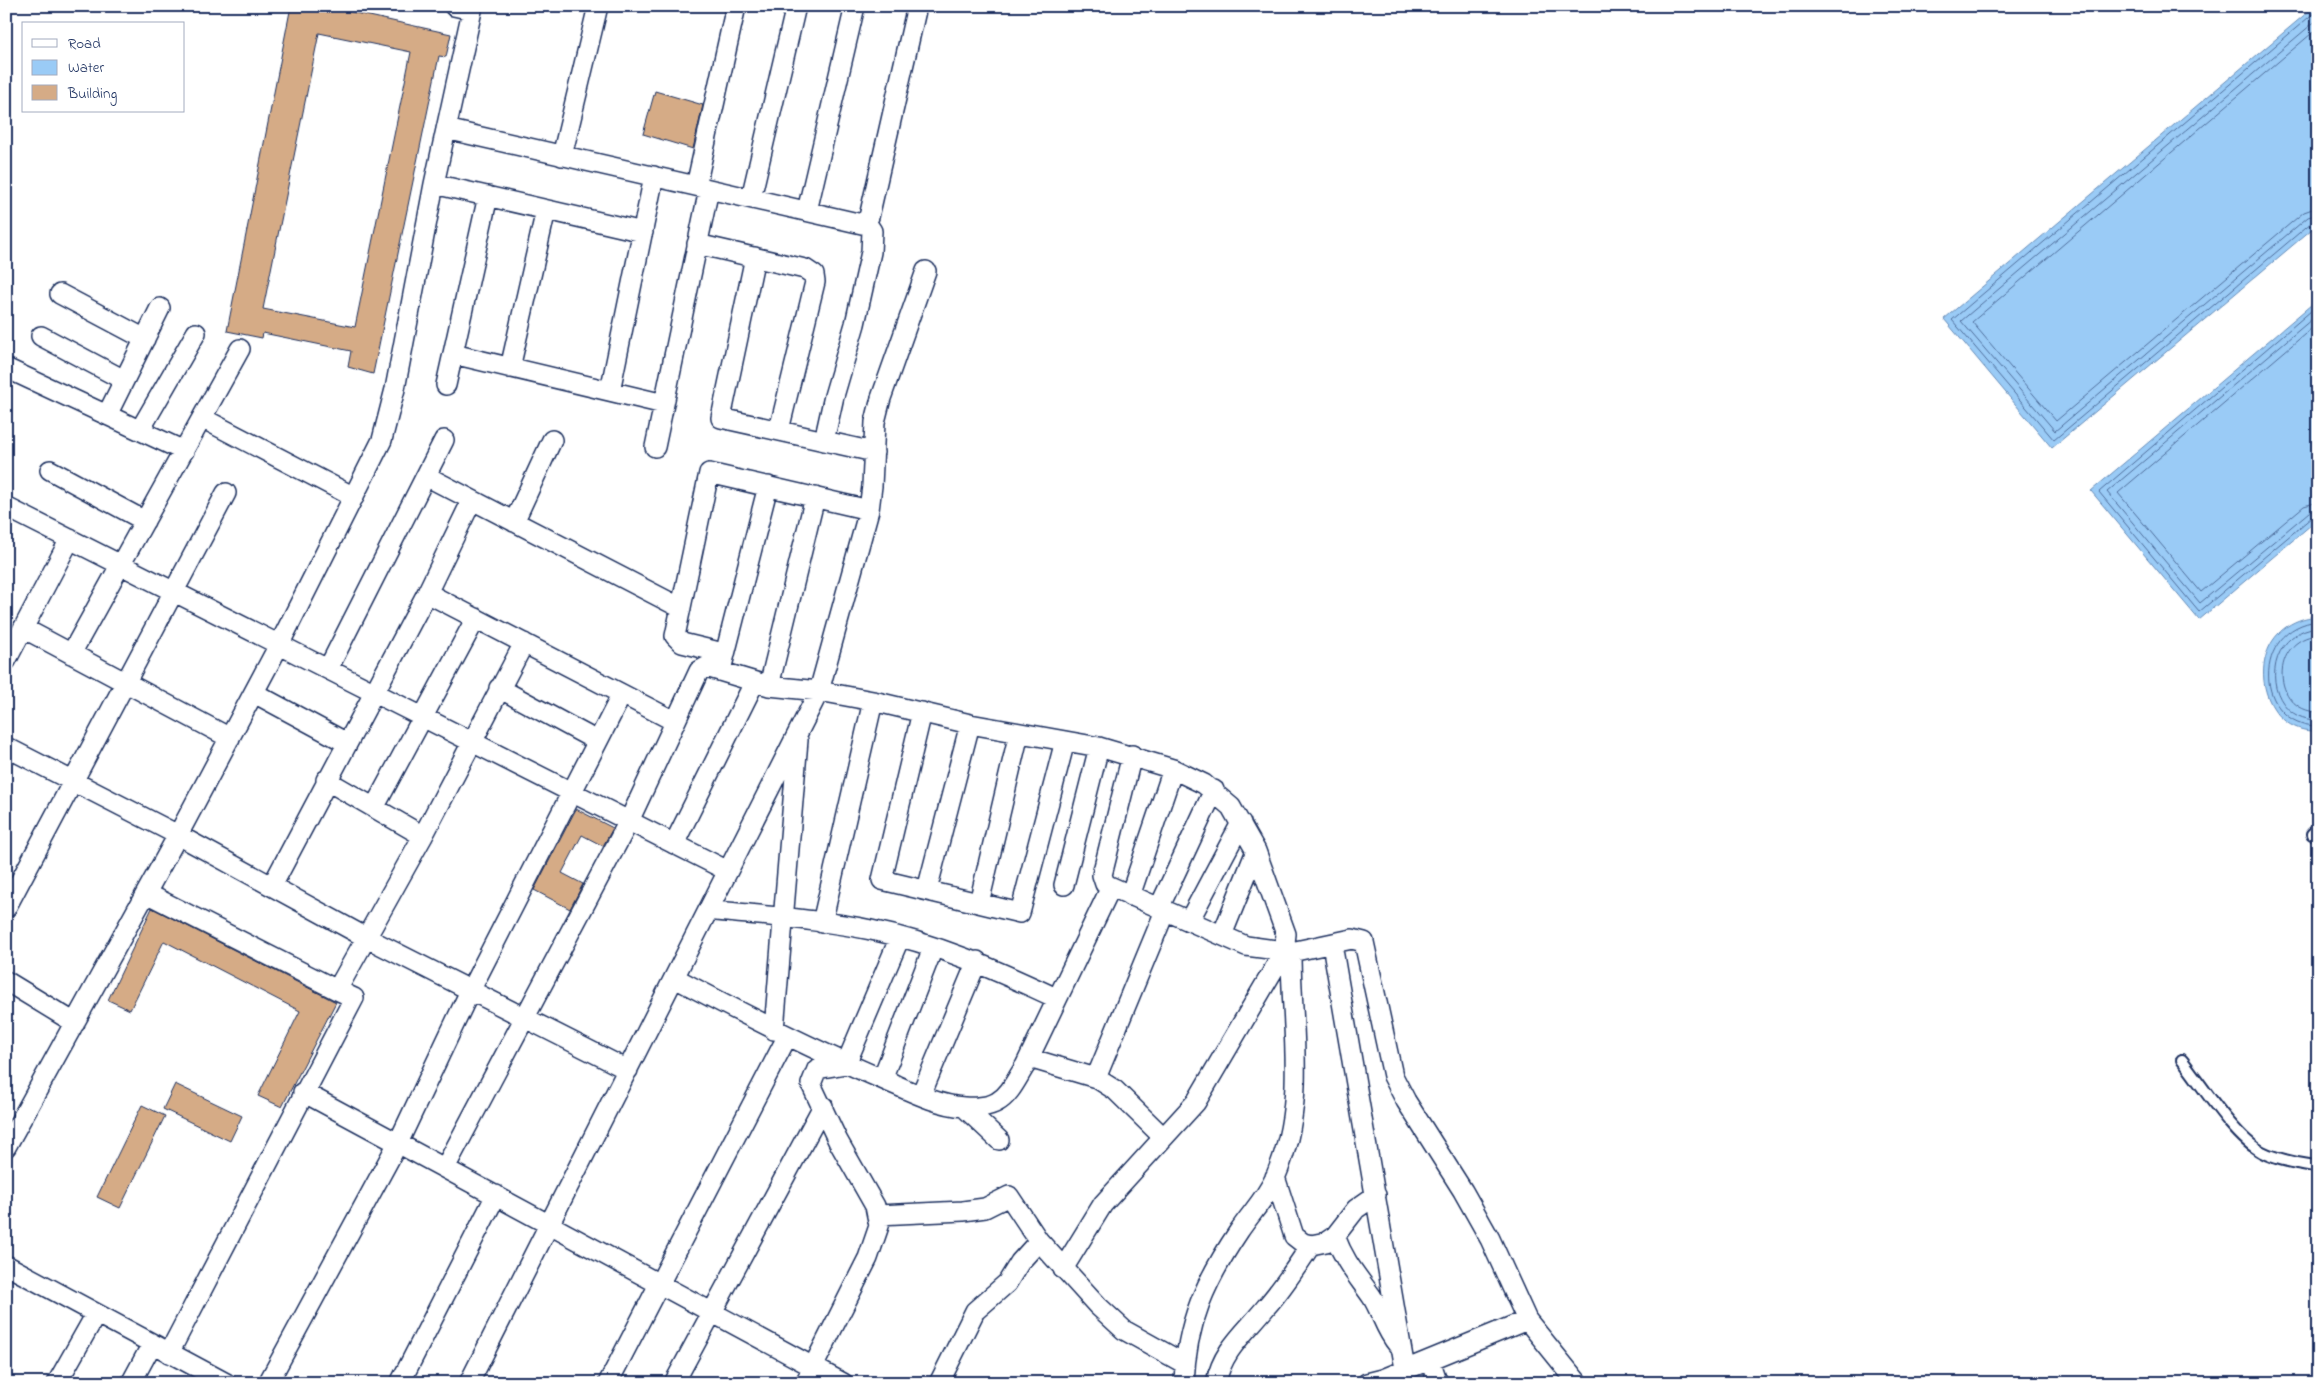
<svg xmlns="http://www.w3.org/2000/svg" width="2324" height="1389" font-family="'Indie Flower',sans-serif">
  <style>
    .water { fill: #9acbf6; stroke: #678db9 }
    .lines { fill: none; stroke-linecap: round; stroke-linejoin: round }
    .shore { stroke: #4e6d9b; stroke-width: 1 }
    .building { fill: #d5ab86; stroke: #1b2f5e; fill-rule: evenodd }
    .lane-casing { stroke: #1b2f5e; stroke-width: 14 }
    .street-casing { stroke: #1b2f5e; stroke-width: 22 }
    .lane { stroke: #fff; stroke-width: 10 }
    .street { stroke: #fff; stroke-width: 19 }
  </style>
  <rect width="100%" height="100%" fill="#fff"/>
  <filter id="ink" filterUnits="userSpaceOnUse"><feTurbulence type="fractalNoise" baseFrequency=".02" numOctaves="2"/><feDisplacementMap in="SourceGraphic" scale="10" xChannelSelector="R" yChannelSelector="G"/><feConvolveMatrix kernelMatrix="1 2 1 2 8 2 1 2 1" color-interpolation-filters="sRGB"/></filter>
  <g filter="url(#ink)">
    <path class="water" d="M2315 6H2318V224L2052 448 1944 319Z
      M2318 299V519L2199 620 2091 491Z
      M2318 616V731C2253 735 2238 623 2318 616Z"/>
    <g class="lines">
      <path class="shore" d="M2318 6 2315 12 1952 320 2054 440 2312 222 2318 221
        M2318 19 1961 321 2055 431 2308 217 2318 214
        M2318 28 1972 322 2056 421 2304 212 2318 207
        M2318 305 2099 492 2199 612 2312 517 2318 516
        M2318 314 2107 492 2200 603 2309 512 2318 510
        M2318 323 2118 493 2201 592 2304 506 2318 502
        M2318 621C2250 628 2254 726 2318 726
        M2318 627C2258 633 2262 721 2318 720
        M2318 635C2269 639 2271 711 2318 712"/>
    </g>
    <path class="building" d="M291 6H324L451 34 446 57 439 56 373 374 348 367 351 351 263 333 262 338 227 331ZM319 33 411 52 355 327 263 309Z
      M655 91 703 105 693 149 643 134Z
      M576 809 613 828 603 846 582 835 562 873 583 884 570 909 534 890Z
      M152 908 336 1002 282 1107 258 1096 300 1011 164 941 130 1010 108 1000Z
      M175 1084 242 1116 230 1141 163 1109Z
      M142 1105 165 1116 120 1208 97 1197Z"/>
    <g class="lines">
      <g class="lane-casing">
        <path id="lane" d="M2312 834 2318 829
          M2182 1060C2202 1085 2234 1137 2262 1152 2279 1161 2300 1163 2318 1167"/>
      </g>
      <g class="street-casing">
        <path id="street" d="M454 6 472 10
          M446 129 862 224 869 217 917 6
          M562 156 598 6
          M434 184 643 232
          M696 186 736 6
          M751 198 796 6
          M807 211 855 6
          M697 244 805 269 814 275 815 282 779 430
          M755 257 721 418 874 452
          M60 294 145 339
          M41 336 124 380
          M453 354 664 404
          M6 368 184 451
          M510 368 546 210
          M446 385 488 196
          M610 391 654 176
          M107 415 160 308
          M202 418 354 497
          M140 430 196 333
          M824 441 834 396 855 324 871 252 872 231 866 222
          M655 447 709 189
          M50 470 145 521
          M426 476 681 608
          M6 507 728 871
          M869 510 872 486 875 422 881 398 926 271
          M514 522 552 440
          M427 593 674 721
          M23 628 230 738
          M71 654 240 349
          M6 661 70 539
          M328 669 444 440
          M721 670 768 486
          M769 686 815 497
          M499 688 597 741
          M254 693 347 743
          M922 712 882 880 1020 913 1065 741
          M6 747 178 835 365 937 628 1070
          M1132 755 1102 875 1105 884 1246 946 1291 952 1352 939 1364 942 1388 1053 1393 1076 1406 1101 1463 1191 1490 1239 1527 1320 1578 1383
          M326 780 423 836
          M374 808 476 618
          M674 844 754 683
          M1064 885 1099 747
          M272 886 427 593 472 500
          M927 890 970 724
          M146 893 337 990
          M1130 896 1173 769
          M979 903 1019 733
          M6 908 226 493
          M1159 908 1214 790
          M708 910C762 916 818 919 871 930 936 943 996 970 1056 998
          M1189 921 1241 823
          M822 923 873 701
          M1222 935 1256 851
          M1332 944 1405 1369
          M675 978C743 1014 811 1049 882 1079 908 1090 936 1105 964 1107 974 1108 989 1107 997 1102 1010 1095 1017 1078 1025 1066L1111 887
          M6 981 75 1023
          M774 1030 798 740
          M1029 1058 1096 1078 1115 1090 1163 1137
          M1096 1078 1165 911
          M882 1079 933 948
          M303 1092 843 1383
          M921 1095 977 961
          M964 1107 999 1140
          M6 1147 178 835 279 645 382 440 395 389 434 184 473 6
          M445 1168 629 821 699 671 706 667 769 686 819 691 873 701 970 724 1099 747 1173 769 1204 784 1231 807 1256 851 1286 934 1284 952 1196 1102 1103 1204 1063 1269
          M1275 1177 1294 1236 1303 1243 1311 1245 1326 1242 1335 1236 1356 1209 1376 1195
          M878 1215 963 1211 985 1208 1009 1196 1039 1241 1098 1306 1124 1330 1185 1364
          M1335 1236C1345 1263 1356 1274 1372 1297 1382 1313 1385 1330 1398 1345
          M6 1265 226 1383
          M169 1353 354 998 337 990 423 836 524 643
          M1430 1360 1438 1383
          M57 1383 96 1314
          M131 1383 152 1344
          M268 1383 398 1143 470 991 622 694
          M400 1383 496 1195
          M469 1383 819 691 869 510 709 473 675 636 682 643 715 651 716 657 714 669
          M608 1383 787 1037
          M674 1383 823 1106
          M805 1383 868 1258 879 1226 875 1206 838 1141 811 1084 817 1069 846 1064 900 937
          M939 1383 975 1311 1007 1283 1020 1262 1039 1241
          M1184 1383C1186 1323 1206 1280 1239 1231 1251 1213 1266 1198 1275 1178 1308 1102 1291 1031 1291 952
          M1216 1383C1222 1350 1246 1332 1266 1307 1283 1288 1297 1266 1311 1245
          M1367 1383 1383 1379 1527 1320"/>
      </g>
      <use href="#lane" class="lane"/>
      <use href="#street" class="street"/>
    </g>
  </g>
  <rect width="2324" height="1389" fill="none" stroke="#fff" stroke-width="25"/>
  <rect x="12" y="12" width="2299" height="1364" fill="none" stroke="#1b2f5e" stroke-width="2" filter="url(#ink)"/>
  <rect x="22" y="22" width="162" height="90" fill="#ffffff" stroke="#a4acbf"/>
  <rect x="32" y="39" width="25" height="8" fill="#ffffff" stroke="#a4acbf"/>
  <text x="68" y="48" font-size="15" fill="#1b2f5e">Road</text>
  <rect x="32" y="60" width="25" height="15" fill="#9acbf6" stroke="#a4acbf"/>
  <text x="68" y="72" font-size="15" fill="#1b2f5e">Water</text>
  <rect x="32" y="85" width="25" height="15" fill="#d5ab86" stroke="#a4acbf"/>
  <text x="68" y="98" font-size="15" fill="#1b2f5e">Building</text>
</svg>
